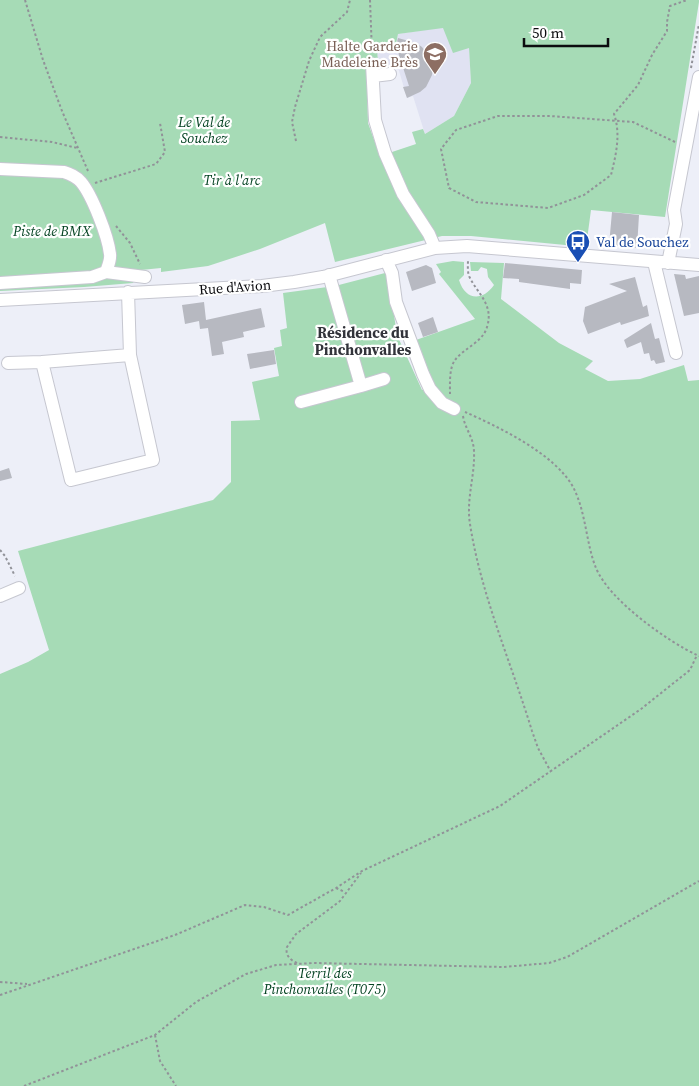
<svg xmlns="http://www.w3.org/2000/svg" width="699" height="1086" font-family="'Source Serif 4',serif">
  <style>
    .built { fill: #e0e2f2 }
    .green { fill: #a6dbb6; fill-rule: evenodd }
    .building { fill: #b7b9c1 }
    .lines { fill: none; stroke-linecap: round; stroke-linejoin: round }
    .minor-casing { stroke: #c6c7d0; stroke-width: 14 }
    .path { stroke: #919298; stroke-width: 2; stroke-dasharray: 2.5 2.5; stroke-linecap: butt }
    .minor { stroke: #fff; stroke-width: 12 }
    .labels { text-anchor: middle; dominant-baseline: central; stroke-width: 4.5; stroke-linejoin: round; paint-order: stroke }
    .education-label { font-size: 14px; fill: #785e54; stroke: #fff; text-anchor: end }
    .park-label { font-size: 14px; font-style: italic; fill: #044322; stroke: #fff }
    .transit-label { font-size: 14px; fill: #164399; stroke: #fff; text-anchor: start }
    .street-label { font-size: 14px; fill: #0c0c0f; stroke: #fff }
    .neighbourhood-label { font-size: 15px; font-weight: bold; fill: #32333a; stroke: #fff }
  </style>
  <rect width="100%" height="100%" fill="#edeff8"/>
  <path class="built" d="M443 27 469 48 471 83 454 116 425 134 413 96 407 98 397 64 382 68 378 67 377 47 395 49 398 34Z"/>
  <path class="green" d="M0 0H699V2L665 217 591 210 586 247 471 236H442L335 262 325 223 260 249 208 266 161 272V268L141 270 133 283 84 287 0 291ZM443 28 453 53 469 48 471 83 454 116 425 134 423 129 412 132 416 144 380 156 368 123 367 82 368 64H378L377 47 395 49 398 34Z
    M453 261 464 262V275L459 280C465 300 482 302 494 285L488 277 487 269 481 267 478 271H471L470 262 504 263 501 299 559 343 593 361 585 369 608 381 640 379 684 365 688 381 699 380V1086H0V674L28 662 49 650 18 551 213 500 231 482V421L260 420 252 382 279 376 274 348 282 346 280 330 287 328 283 293 335 286 385 273 388 275 397 335 422 390 432 386 416 340 475 319 439 274 441 272 436 264Z"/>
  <path class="building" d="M398 38 416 43 422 47 431 60 433 67 432 75 426 87 420 92 407 98 403 87 409 86 396 46Z
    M612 212 639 215 637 248 609 245Z
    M505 263 582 270 581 284 570 283V289L519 282V279L503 278Z
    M426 265 432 268 436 283 412 291 406 272Z
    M674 274 685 275 686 279 699 276V313L684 316Z
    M635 277 643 307 647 305 649 316 621 325 620 322 588 334 583 321 585 307 627 291 609 284Z
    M204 302 206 320 261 308 265 327 243 332 244 337 222 342 224 354 212 356 208 328 200 329 199 321 185 324 182 305Z
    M433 317 438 332 423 337 418 323Z
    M651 323 655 339 659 338 665 362 656 364 654 360 651 361 649 353 644 354 641 342 627 348 624 340Z
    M274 350 276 364 250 369 247 354Z
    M9 468 12 478 0 481V471Z"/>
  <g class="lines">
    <g class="minor-casing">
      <path id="minor" d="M372 64 375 120 385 153 403 194 429 234 435 248
        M373 76 390 74
        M0 169 64 172C70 174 76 176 81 182 92 195 108 236 110 254 111 260 108 266 106 272
        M386 260 392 273 396 302 423 374 430 389 442 403 454 409
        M654 262 676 353
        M668 263 676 224 674 210 699 77
        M0 283 92 277 106 272 145 277
        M128 292 130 355 153 460 71 480 42 362 130 355
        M0 300 262 286 294 282 323 277 435 248 467 246 699 265
        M8 363 42 362
        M361 386 384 379
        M301 402 361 386 329 275
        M0 596 19 588"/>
    </g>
    <path class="path" d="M25 0 43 60 62 111 88 171
      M370 0 372 53
      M691 68 699 24
      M0 137 52 142 77 148
      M296 141 292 122 295 107 309 61 320 37 347 12 350 0
      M675 142 633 122 550 116H498L456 130 441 149 449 188 476 202 548 208 584 195 611 175C616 155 621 134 614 114L638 85 652 55 667 31V22L670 6 687 0
      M95 183 156 164 165 152 160 123
      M116 226 130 243 140 264
      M450 394C450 384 449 368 455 360 464 348 483 342 487 327 494 305 478 294 470 278 467 273 468 265 468 259
      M465 412C499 427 555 454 573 487 586 511 586 544 596 568 609 600 668 642 699 656
      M463 416C465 429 474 438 474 452 475 476 466 499 470 524 481 595 511 662 532 731L538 748 551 772
      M0 550 5 556 15 576
      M336 888 345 892
      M297 963C290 960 285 955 287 947L296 934 340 901 361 873
      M0 982 27 984
      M0 995 175 935 245 905 264 907 288 915 336 888 362 871 500 806 641 709 690 670 697 655
      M155 1035 160 1061 176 1086
      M24 1086 155 1035 196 1002 246 974 276 965 314 963 504 967 549 963 567 957 699 881"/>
    <use href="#minor" class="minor"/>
  </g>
  <defs>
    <g id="school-pin" transform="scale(1.25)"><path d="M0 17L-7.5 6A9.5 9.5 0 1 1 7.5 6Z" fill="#8d6e63" stroke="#fff"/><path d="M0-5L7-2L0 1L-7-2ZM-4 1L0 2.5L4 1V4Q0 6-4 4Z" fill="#fff"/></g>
    <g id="bus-pin" transform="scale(1.25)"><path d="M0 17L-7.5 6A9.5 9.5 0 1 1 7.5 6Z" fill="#1a4fb4" stroke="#fff"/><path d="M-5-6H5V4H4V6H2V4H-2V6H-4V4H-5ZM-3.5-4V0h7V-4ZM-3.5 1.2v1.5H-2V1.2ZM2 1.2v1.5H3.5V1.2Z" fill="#fff"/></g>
  </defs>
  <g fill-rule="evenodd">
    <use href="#school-pin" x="435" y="54"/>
    <use href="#bus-pin" x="578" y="242"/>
  </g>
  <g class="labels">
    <g class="education-label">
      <text x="418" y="46">Halte Garderie<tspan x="418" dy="16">Madeleine Brès</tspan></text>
    </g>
    <g class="park-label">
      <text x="204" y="122">Le Val de<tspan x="204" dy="16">Souchez</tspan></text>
      <text x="232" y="180">Tir à l'arc</text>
      <text x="52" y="231">Piste de BMX</text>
      <text x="325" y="973">Terril des<tspan x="325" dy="16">Pinchonvalles (T075)</tspan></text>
    </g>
    <g class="transit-label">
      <text x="596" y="242">Val de Souchez</text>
    </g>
    <g class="street-label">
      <text transform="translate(235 287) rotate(-4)">Rue d'Avion</text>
    </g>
    <g class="neighbourhood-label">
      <text x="363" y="332">Résidence du<tspan x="363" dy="17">Pinchonvalles</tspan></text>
    </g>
  </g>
  <path d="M524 38v8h84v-8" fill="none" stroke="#0c0c0f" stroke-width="2.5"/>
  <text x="532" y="38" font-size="15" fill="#0c0c0f" stroke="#ffffff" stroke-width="4" paint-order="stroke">50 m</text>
</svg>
